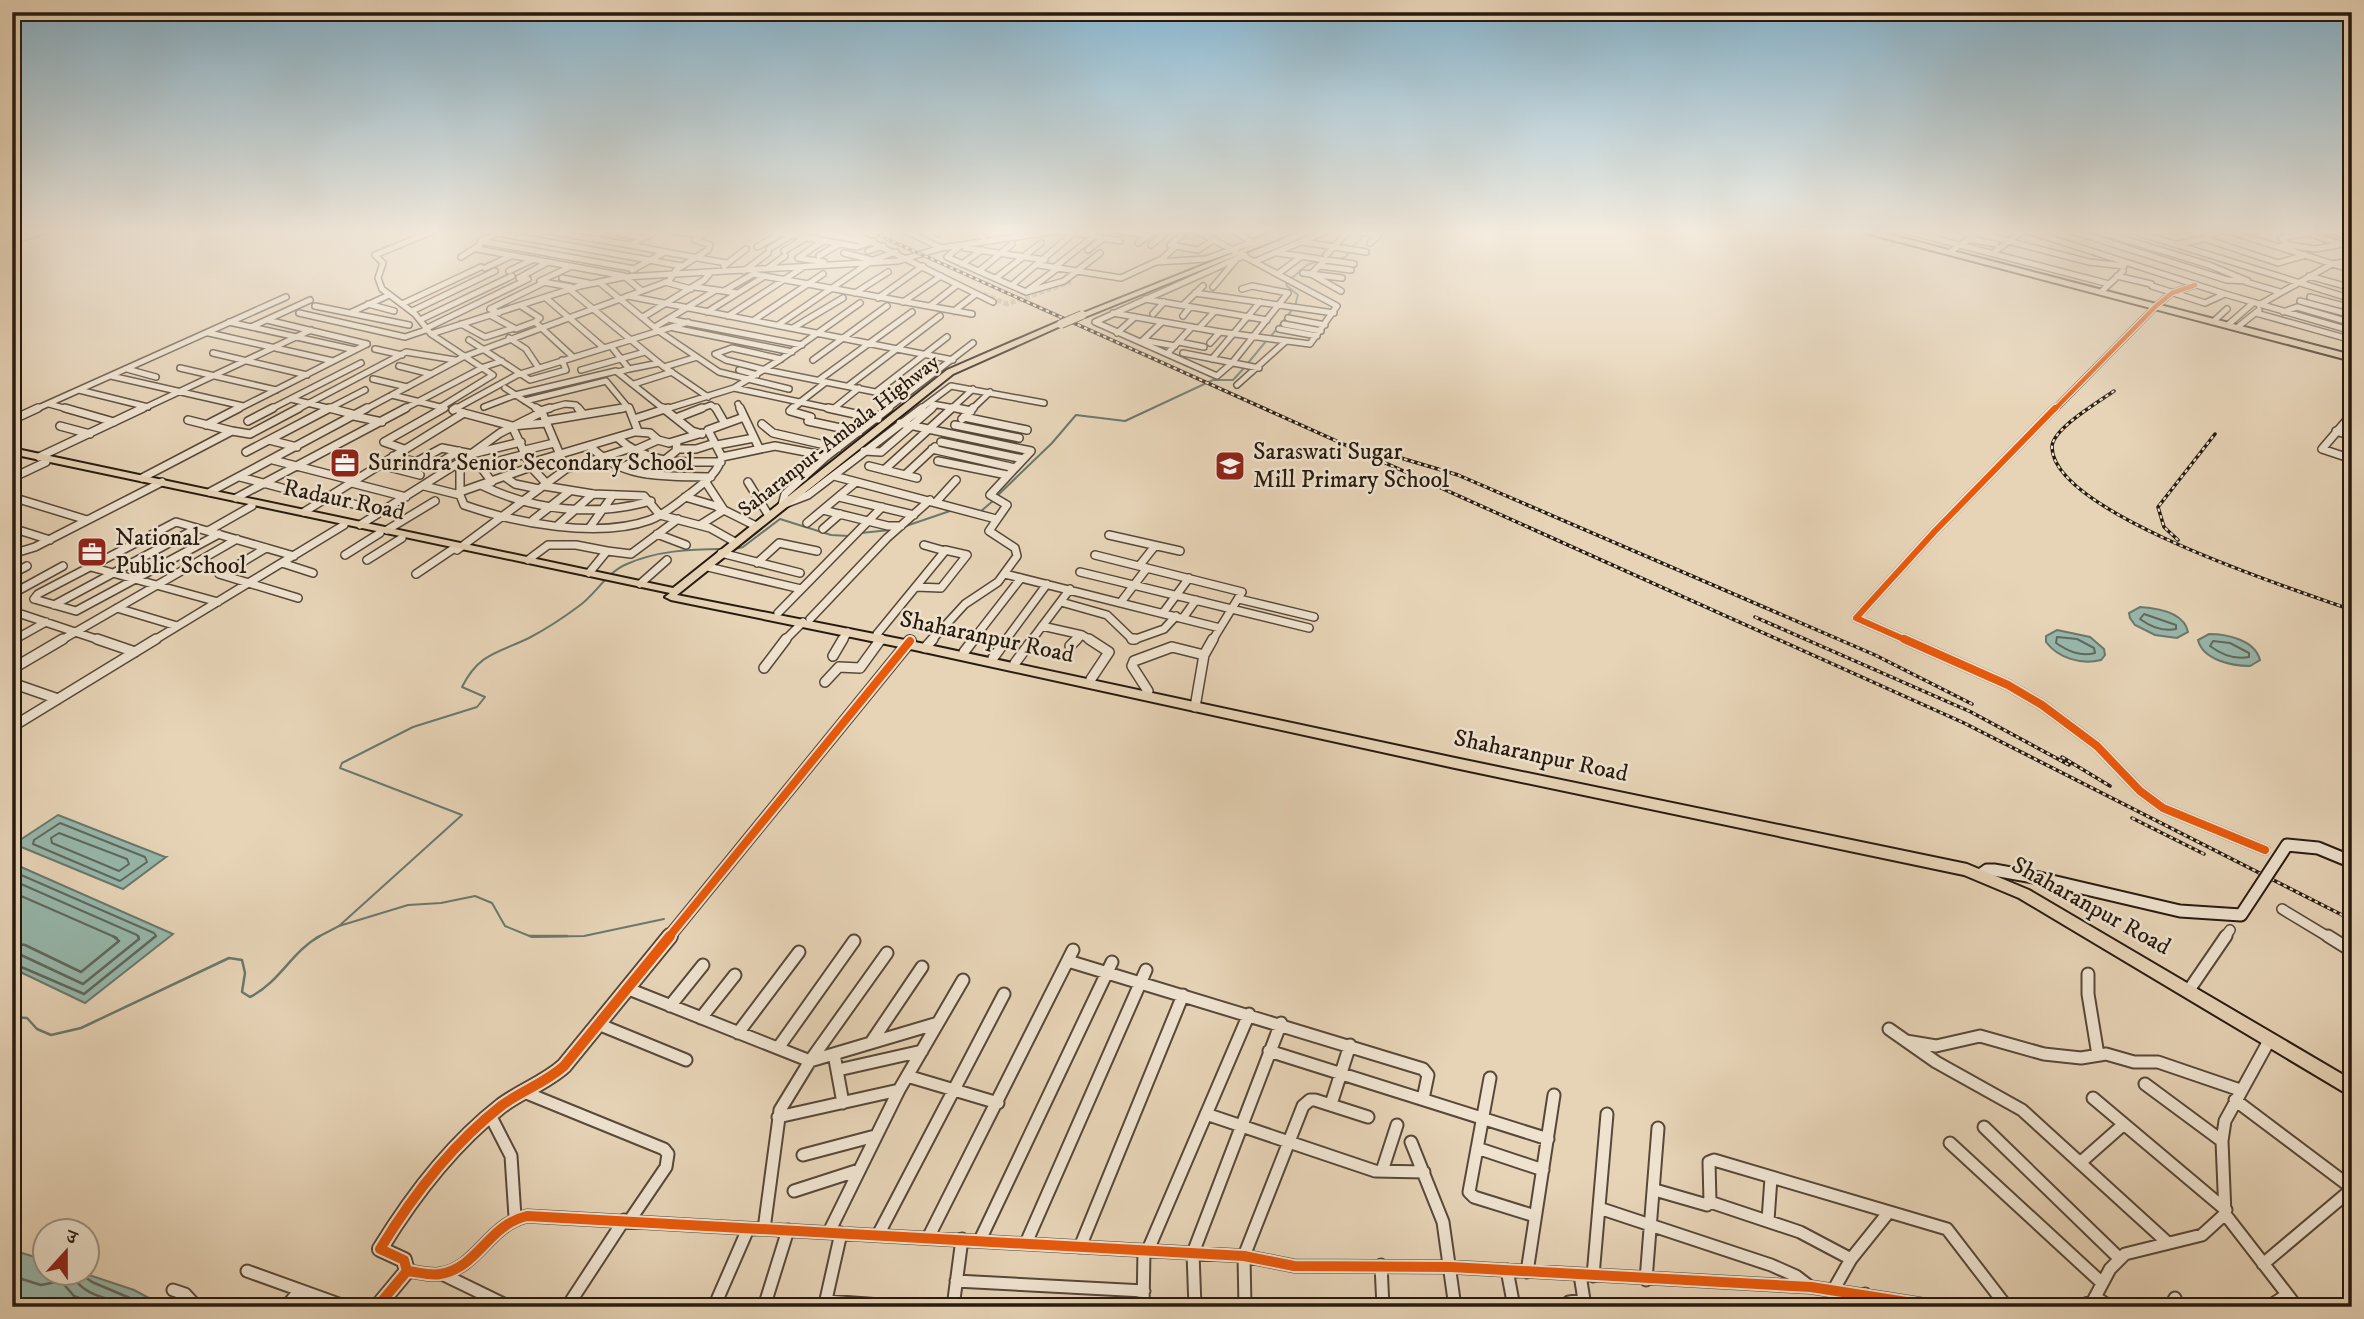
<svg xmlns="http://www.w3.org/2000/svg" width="2364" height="1319" font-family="'IM FELL DW Pica','Noto Serif Devanagari',serif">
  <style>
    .water { fill: #97b8ac; stroke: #6a796d; stroke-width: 2 }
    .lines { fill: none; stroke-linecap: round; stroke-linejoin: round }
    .shore-far1 { stroke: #5f695e; stroke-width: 2 }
    .shore { stroke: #5f695e; stroke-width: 2.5 }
    .stream-far1 { stroke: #6a796d; stroke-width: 2 }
    .stream { stroke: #6a796d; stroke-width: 2.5 }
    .minor-tunnel { stroke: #c1af95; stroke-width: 5; stroke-dasharray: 5 2.5; stroke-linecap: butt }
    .minor-far3-casing { stroke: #574839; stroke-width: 8 }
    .minor-far2-casing { stroke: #574839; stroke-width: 10 }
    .minor-far1-casing { stroke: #574839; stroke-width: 12 }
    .minor-casing { stroke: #574839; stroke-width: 15 }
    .tertiary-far1-casing { stroke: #574839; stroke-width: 14 }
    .tertiary-casing { stroke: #574839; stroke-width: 18 }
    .secondary-casing { stroke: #271a0f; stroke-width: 15 }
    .primary-casing { stroke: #271a0f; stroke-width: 4 }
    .minor-far3 { stroke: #efe3d0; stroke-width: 5 }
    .minor-far2 { stroke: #efe3d0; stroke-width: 7 }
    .minor-far1 { stroke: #efe3d0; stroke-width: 9 }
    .minor { stroke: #efe3d0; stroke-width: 11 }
    .tertiary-far1 { stroke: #efe3d0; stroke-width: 10 }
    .tertiary { stroke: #efe3d0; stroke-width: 14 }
    .secondary { stroke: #efe3d0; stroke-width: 11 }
    .primary { fill: #e7d4b7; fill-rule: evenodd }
    .rail-casing { stroke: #271a0f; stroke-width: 3.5 }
    .rail { stroke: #efe3d0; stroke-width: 2; stroke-dasharray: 3.5; stroke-linecap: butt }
    .secondary-bridge-casing { stroke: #271a0f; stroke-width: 15; stroke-linecap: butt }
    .primary-bridge-casing { stroke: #271a0f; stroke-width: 10; stroke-linecap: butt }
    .secondary-bridge { stroke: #efe3d0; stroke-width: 11 }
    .primary-bridge { stroke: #e7d4b7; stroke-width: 8 }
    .cycleway-far3-casing { stroke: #efe3d0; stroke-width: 7 }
    .cycleway-far2-casing { stroke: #efe3d0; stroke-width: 10 }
    .cycleway-far1-casing { stroke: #efe3d0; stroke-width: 12 }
    .cycleway-casing { stroke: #efe3d0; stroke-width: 14 }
    .cycleway-far3 { stroke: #e8590c; stroke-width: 4.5 }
    .cycleway-far2 { stroke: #e8590c; stroke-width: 6 }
    .cycleway-far1 { stroke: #e8590c; stroke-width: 8 }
    .cycleway { stroke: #e8590c; stroke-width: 10 }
    .labels { text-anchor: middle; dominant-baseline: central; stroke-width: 5; stroke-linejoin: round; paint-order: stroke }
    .far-street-label { font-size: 21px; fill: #271a0f; stroke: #efe3d0 }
    .poi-label { font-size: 24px; fill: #271a0f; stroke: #efe3d0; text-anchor: start }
    .street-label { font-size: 24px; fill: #271a0f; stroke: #efe3d0 }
  </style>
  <rect width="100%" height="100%" fill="#e7d4b7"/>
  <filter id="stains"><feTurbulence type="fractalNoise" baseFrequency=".00286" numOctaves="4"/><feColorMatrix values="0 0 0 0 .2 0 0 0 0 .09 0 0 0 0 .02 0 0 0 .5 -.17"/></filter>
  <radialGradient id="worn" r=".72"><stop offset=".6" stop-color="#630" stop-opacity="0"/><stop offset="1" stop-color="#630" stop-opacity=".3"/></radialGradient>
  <path class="water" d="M2140 607C2156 608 2184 612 2188 632L2177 638 2155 635 2135 625 2130 618 2129 613Z
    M2057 630 2090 637 2104 649 2105 655 2101 660C2081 665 2058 658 2046 642V636Z
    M2209 634C2227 634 2255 640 2260 660L2250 666C2232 666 2203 660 2198 640Z
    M58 815 165 857H166L123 889 14 844Z
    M12 863 173 934 85 1003 12 968Z
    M12 1250 45 1260 46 1274H86L134 1290 166 1307H12Z"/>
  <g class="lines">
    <path class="shore-far1" d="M2144 614 2176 625V629C2162 632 2151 627 2140 619Z
      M2057 637 2077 639 2094 648 2095 653C2080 657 2068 651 2056 643Z
      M2213 641 2230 643 2249 653V657C2234 660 2222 655 2210 646Z
      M60 823 145 857 147 862 120 881 33 844 34 840Z
      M59 833 127 859 129 864 119 871 52 843 51 838Z
      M12 871 154 933 156 936 153 938
      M12 880 137 935 139 938
      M12 892 117 938"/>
    <path class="shore" d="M12 943 25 945 81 972 119 941 113 936
      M12 954 21 955 83 984 139 939 138 936
      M12 963 84 994 156 936
      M72 1274C82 1297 111 1298 132 1307
      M81 1274 92 1282 151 1307
      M12 1276 41 1285 61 1281 74 1296 102 1307"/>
    <path class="stream-far1" d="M1352 247 1363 237 1362 233
      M1334 260 1346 257 1349 252
      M1292 278 1307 265 1318 261
      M1286 280 1287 286 1298 295 1295 306
      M1271 336 1292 310
      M1248 363 1267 340
      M997 496 1052 443 1076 415 1125 421 1213 380H1233L1245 367
      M980 512 994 500
      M906 526 950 511
      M861 533 890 530
      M735 549 743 547 780 519 831 535 849 536
      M339 926 462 815 340 768 342 763 413 727 477 707 485 697 462 687C479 653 498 653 529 638 546 629 563 618 579 606 596 594 607 572 627 564 656 551 690 549 722 549
      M316 938 339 926 408 905 441 903 475 896 492 903 505 926 532 937 584 936 664 919"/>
    <path class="stream" d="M530 936H567
      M12 1017 27 1018 37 1029 51 1035 81 1028 229 958 242 960 245 973 242 992 250 997C279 983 292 951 320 936"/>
    <path class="minor-tunnel" d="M983 294 1007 304 1071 282"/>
    <g class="minor-far3-casing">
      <path id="minor-far3" d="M436 230 375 255 383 263 378 278 382 289 415 314 431 334 493 375 441 407
        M481 230 682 266
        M541 230 630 245
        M639 230 654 232
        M669 230 698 235
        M765 230 782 233
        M804 230 863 241
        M847 230 993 302
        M904 230 941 248
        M933 230 938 234
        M976 230 986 241
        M1111 230 1149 235
        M1187 230 1170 245 1198 250 1215 239
        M1233 230 1254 244
        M1356 230 1378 236 1370 243
        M1902 230 2109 284
        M2025 230 2225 294 2352 331
        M2069 230 2227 280 2248 281 2209 265 2095 230
        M2129 230 2352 299
        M2225 230 2352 270
        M2299 230 2352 248
        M2329 230 2352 238
        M1072 232 1120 241
        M497 233 480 241 635 269
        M1977 233 2089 262 2124 266
        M620 234 643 238
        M792 235 857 247 874 241
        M2203 238 2278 263 2306 255
        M1968 239 1996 244
        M12 241 47 230
        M823 241 798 258 824 262
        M1303 242 1366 252
        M1138 243 1155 231 1153 230
        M2178 244 2199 240 2222 230
        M1151 245 1167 232
        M2288 245 2315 249 2338 245
        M2281 246 2287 244 2281 238 2306 233
        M757 247 782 233 793 235
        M959 247 947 257 1026 292 1064 281 1100 253
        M965 248 1045 260
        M477 249 624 276 642 291
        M769 249 793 234
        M1088 250 1104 238
        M784 251 805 238
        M868 251 883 246
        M665 252 726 263
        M1950 252 1979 232
        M844 253 872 260
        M1278 253 1354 264
        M1993 253 2024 230
        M1326 255 1350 230
        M819 256 839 244
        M461 257 480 245
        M1325 260 1311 274 1341 291
        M1256 261 1329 230
        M1156 262 1206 259 1287 230
        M962 264 982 250
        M1039 265 1121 278 1162 259 1176 246
        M724 266 746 249
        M1320 266 1351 270
        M1055 267 1094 236 1092 230
        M485 268 513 255
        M768 268 785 256
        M632 270 665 252 630 245 659 230
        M509 271 534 259
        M744 271 768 253
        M979 271 1012 244
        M1279 273 1302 256
        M1303 273 1342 278
        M753 274 972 314
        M2117 276 2151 284
        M2309 276 2352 288
        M519 278 548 262
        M562 278 588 283
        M996 278 1041 243
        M540 281 572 266
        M543 282 571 287
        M599 282 660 332 719 372 789 389
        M665 282 691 289
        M2246 282 2280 292
        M1012 285 1075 232
        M2152 286 2205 303 2225 294
        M695 287 737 293
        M1213 287 1235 261
        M1242 289 1252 286 1288 293 1232 363 1217 376 1095 322 1245 255
        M570 290 664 367 708 397
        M724 291 755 273
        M1027 291 1058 268
        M2101 292 2123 271V263
        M855 293 888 272
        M1195 293 1334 313
        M628 296 953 360
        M2310 297 2352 308
        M546 298 604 348
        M878 298 923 266
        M1145 299 1267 320
        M2300 301 2352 315
        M903 302 941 276
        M368 304 394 311
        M402 304 481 267
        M1183 305 1203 286
        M2259 305 2332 264 2352 261
        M315 306 409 325
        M521 306 540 318 535 322 573 357
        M930 306 957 285
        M412 311 495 271
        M954 311 976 294
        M707 312 765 276
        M2283 312 2297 307 2352 323
        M299 313 405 337 426 330
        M350 313 389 295
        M499 313 490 309 545 282
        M1113 313 1220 332 1310 344 1337 306 1195 230
        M2256 313 2352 340
        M1153 314 1164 302
        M490 315 514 328
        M728 316 802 268
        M1183 316 1190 307
        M643 317 704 280 711 272
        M1288 318 1325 325
        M668 319 802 345
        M267 320 367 344
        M420 320 512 276
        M754 320 823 274
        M2215 320 2227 309
        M229 322 355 350
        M461 324 485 337 514 328
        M1284 324 1321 331
        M2229 324 2253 303
        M778 325 873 260 896 252
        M2239 326 2259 310
        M251 327 310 300
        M655 327 716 290
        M674 328 792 352
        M793 328 843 298
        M1199 328 1215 311
        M425 329 528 279
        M516 329 535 322
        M1279 329 1317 336
        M209 333 333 361
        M1117 333 1135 317
        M431 334 580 286 624 277 898 261 941 248 1064 230
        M509 338 526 349 538 367
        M469 340 530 380 566 370 562 360
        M1147 341 1175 346
        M1141 342 1162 322
        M1179 342 1204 347
        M1210 343 1220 332
        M611 346 629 369 618 372
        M375 349 402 355
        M213 353 307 375
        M1183 353 1259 368
        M1167 354 1192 327
        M781 359 732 348 715 354 726 360 766 370 905 398
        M1212 359 1260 302
        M813 360 887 306
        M399 366 431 374
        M664 367 697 357
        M180 368 276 390
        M127 369 156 377
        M629 369 659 363
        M581 370 645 352
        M739 370 757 375
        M111 376 243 406
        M373 379 407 387
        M819 380 912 312
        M634 384 672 372
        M1237 385 1285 342
        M848 386 940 316
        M505 388 539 410
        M734 388 837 410
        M79 390 148 407
        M876 392 947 337
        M392 395 444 408
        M291 399 336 410
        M525 401 606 381 630 410
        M799 403 826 382
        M49 404 71 410
        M738 404 741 410
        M932 404 966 410
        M484 407 515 395 616 371 665 410
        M833 409 859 388
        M34 410 286 297
        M140 410 311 330
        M236 410 367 344
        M269 410 361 363
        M296 410 406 352 455 360
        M326 410 365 390
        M364 410 463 357 669 281 676 270 708 250 710 245 695 240 707 230
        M402 410 484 367 502 361
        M441 410 445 408
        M453 410 517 375 688 322
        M543 410 565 404 576 405 580 410
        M615 410 629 407
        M663 410 734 388 781 359 860 303
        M697 410 711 405 717 410
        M791 410 800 403
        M886 410 973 343
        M919 410 951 386 1044 403
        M930 410 936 405
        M950 410 973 389
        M971 410 990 392
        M2054 410 2156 306 2172 293 2195 285"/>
    </g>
    <g class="minor-far2-casing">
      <path id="minor-far2" d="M65 408 114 422
        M329 408 356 415
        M536 408 542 412 566 469
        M578 408 582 413
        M663 408 692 431 702 434
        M716 408 724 422
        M740 408 759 448
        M793 408 790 411 811 417
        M828 408 878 419
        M889 408 827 456 785 494 782 505 808 495 922 408
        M956 408 971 411
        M453 410 456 408
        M540 411 550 408
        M460 412 512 426
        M542 412 500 433 460 462V495L464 505C515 523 598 539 650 520 666 514 678 502 691 493 705 482 717 474 722 457L708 430 744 417
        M2352 414 2322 449 2352 459
        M354 416 382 422
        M964 417 1027 430
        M676 418 702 408
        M634 419 668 408
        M962 419 973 408
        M12 420 38 408
        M248 421 273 408
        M545 421 623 408
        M808 421 859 432
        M546 423 512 426 531 467 547 484
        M900 423 1031 451 990 495 1007 505 989 531 1015 548 1017 556 998 582 965 604 931 641
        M762 424 773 433 838 448
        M206 425 239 408
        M955 425 1019 438
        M60 426 90 434
        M232 431 250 434 299 408
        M2336 431 2352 436
        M637 432 650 433 658 440
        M618 438C647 465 684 462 721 462
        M269 440 297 447
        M941 442 1023 459
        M717 445 754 438
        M590 446C622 480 668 476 711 477
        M404 449 384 442 444 408
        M677 449H696L715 443
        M932 449 1015 468
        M525 450 554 443
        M633 451 658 440 669 443 702 433
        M864 451 881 452 932 408
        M246 452 330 408
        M393 456 416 462 442 448 472 454 521 442
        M39 457 143 408
        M722 457 775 446 827 456
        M273 460 355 481
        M938 461 1007 475
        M530 463 638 431 629 408
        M381 465 420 475
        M434 466 459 451
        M869 466 917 478
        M623 467 646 456
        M884 470 952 408
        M647 474 676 451 677 442
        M905 475 935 447
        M834 476 996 519
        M240 477 282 488
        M505 477 515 484 539 489
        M12 478 46 462
        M142 478 232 431 188 420
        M492 482 480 466 526 454
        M748 482 769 516
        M352 483 406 497
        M481 485C534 511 594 517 651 501
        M424 486 460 495
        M544 486 593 494 644 496 660 515 710 528 735 542
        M210 492 367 408
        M460 492 531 467
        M12 497 87 520
        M685 497 716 506 756 526
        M839 497 914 515
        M236 498 406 408
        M327 498 384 511
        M936 502 956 480
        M823 510 888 526H901
        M304 512 464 413
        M533 520 570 491
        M807 523 856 482
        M559 524 593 494
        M360 525 460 462
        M700 525 724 510 705 481
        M590 527 613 495
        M12 528 50 540
        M823 529 840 514
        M387 530 435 501
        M208 531 252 506
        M657 534 686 545
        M1109 535 1180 551
        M457 550 566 469 628 449
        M607 551 631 554 678 519
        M721 553 800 573
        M12 554 35 547 162 482
        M345 555 380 533
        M1095 555 1242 592 1212 641
        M367 560 402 538
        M528 560 548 545H576L607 551 589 573
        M282 563 313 573
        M757 563 779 543 817 551
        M236 566 266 548
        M1139 566 1155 546
        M91 567 218 602
        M708 567 801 589
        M1080 572 1309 628
        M12 574 27 566
        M219 574 298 598
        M416 574 453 549
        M1005 574 1220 628
        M640 584 667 560
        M916 587 941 588 967 555 945 550
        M12 594 63 566
        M34 599 38 594 176 522 294 556
        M34 599 76 611 219 534
        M1239 599 1314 617
        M1061 602 1107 615 1133 640 1164 629 1176 616
        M1121 602 1147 568
        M54 605 197 528
        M117 608 177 626
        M12 611 102 641
        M778 613 882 507
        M1163 613 1189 578
        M1183 618 1196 600
        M810 619 887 538 930 500
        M1042 626 1082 635
        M877 634 945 551 924 545
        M12 641 46 622
        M60 641 237 539
        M153 641 344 525
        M784 641 803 622
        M842 641 848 632
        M972 641 1021 578
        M1005 641 1047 584
        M1031 641 1070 589
        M1075 641 1082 635 1092 641
        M1908 641 1856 618 1935 531 2055 408"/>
    </g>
    <g class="minor-far1-casing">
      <path id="minor-far1" d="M97 639 135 652
        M1089 639 1109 652 1091 679
        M1132 639H1135
        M1904 639 2008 685 2042 705 2097 746 2140 791 2163 808 2265 850
        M12 641 15 639
        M1070 646 1077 639
        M925 648 933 639
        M964 652 974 639
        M833 656 843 639
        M993 658 1007 639
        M1015 663 1033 639
        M764 668 786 639
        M12 669 63 639
        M825 682 839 667 860 668 881 639
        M12 683 58 699
        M1148 691 1132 666 1134 661 1172 647 1204 655
        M1195 707 1204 655 1213 639
        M12 727 156 639
        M2282 909 2330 938
        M2224 938 2230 930"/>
    </g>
    <g class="minor-casing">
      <path id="minor" d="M2328 936 2352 951
        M1068 961 1423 1069 1428 1075 1423 1099
        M2088 974V994L2098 1055
        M626 988 810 1061 938 1023
        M2189 990 2226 936
        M670 1006 703 965
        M701 1018 735 975
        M598 1024 686 1060
        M1889 1029 1936 1062 2022 1110 2168 1243
        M738 1033 799 952
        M872 1041 922 967
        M1906 1041 1936 1046 1980 1036 2044 1054 2081 1058 2106 1054 2134 1062H2158L2240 1090
        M778 1048 854 941
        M1269 1051 1548 1139
        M834 1054 843 1103
        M838 1070 922 1051
        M907 1076 998 1103
        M1490 1078 1469 1192 1474 1197 1535 1216
        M2145 1084 2222 1141
        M524 1092 664 1149 668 1154 666 1167 630 1220
        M2093 1098 2226 1210
        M2235 1100 2352 1188
        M1331 1104 1350 1045
        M1206 1114 1375 1171 1424 1172
        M490 1115 511 1156 515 1217
        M778 1117 899 1090
        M1984 1127 2119 1258
        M1411 1142 1443 1222 1455 1307
        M1950 1143 2102 1283
        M1477 1148 1543 1170
        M803 1155 875 1136
        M2081 1162 2124 1124
        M1382 1171 1397 1125
        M1655 1190 1707 1205 1710 1202 1709 1162 1714 1160 1947 1229 2007 1307
        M794 1191 859 1170
        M1710 1202 1800 1232 1851 1259
        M1599 1208 1771 1265 1796 1276 1809 1286
        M2225 1214 2297 1307
        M1768 1220 1771 1178
        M764 1229 780 1110 810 1061 887 953
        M829 1232 899 1090 963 980
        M878 1235 1004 994
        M928 1238 1073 950
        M980 1240 1112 962
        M1026 1243 1146 970
        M1080 1247 1183 995
        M1148 1250 1249 1014
        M2263 1264 2352 1189
        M1381 1265 1383 1307
        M1507 1270 1514 1307
        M247 1271 347 1307
        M407 1271C418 1272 430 1276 440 1274 478 1268 488 1225 527 1216L1244 1256 1294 1266 1451 1267 1811 1287 1938 1307
        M1527 1272 1554 1095
        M442 1274 510 1307
        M1593 1276 1607 1114
        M1646 1280 1658 1128
        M956 1281 1144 1291
        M1834 1289 1851 1259 1888 1213
        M173 1290 185 1294 197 1307
        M2095 1297 2111 1307
        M826 1301 909 1307
        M825 1304 841 1233
        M286 1307 300 1290
        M567 1307 624 1220
        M714 1307 748 1229
        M764 1307 788 1230
        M953 1307 962 1239
        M1143 1307 1144 1251
        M1195 1307 1193 1253 1281 1023
        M1245 1307 1244 1256 1303 1106 1310 1100H1315L1368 1117
        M1567 1307 1569 1302 1584 1300 1580 1275
        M1849 1307 1865 1294
        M2079 1307 2093 1301 2110 1269 2125 1254 2202 1235 2225 1214 2222 1141 2225 1121 2270 1039
        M2170 1307 2175 1298
        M2268 1307 2287 1295"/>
    </g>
    <g class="tertiary-far1-casing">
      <path id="tertiary-far1" d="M668 938 910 641"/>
    </g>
    <g class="tertiary-casing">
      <path id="tertiary" d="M377 1307 407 1271 404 1260 380 1249C413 1195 451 1145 501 1106 521 1091 545 1083 564 1066L670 936"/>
    </g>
    <g class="secondary-casing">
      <path id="secondary" d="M1980 875 1987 870H1994L2039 878"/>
    </g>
    <g class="primary-casing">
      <path id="primary" d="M1291 230H1300L1085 317 1078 315Z
        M1862 230H1872L2352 355V361L1862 232Z
        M1058 322 1065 324 953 374 677 595 915 642 1455 758 1967 864 2029 890 2352 1080V1097L2019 898 1964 875 1455 768 915 650 671 600 665 597 670 593 12 454V448L673 588 947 370Z"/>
    </g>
    <use href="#minor-far3" class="minor-far3"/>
    <use href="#minor-far2" class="minor-far2"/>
    <use href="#minor-far1" class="minor-far1"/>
    <use href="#minor" class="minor"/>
    <use href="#tertiary-far1" class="tertiary-far1"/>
    <use href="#tertiary" class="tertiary"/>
    <use href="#secondary" class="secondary"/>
    <use href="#primary" class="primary"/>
    <g class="rail-casing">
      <path id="rail" d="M867 230 1964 723 2352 920
        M2114 391C2100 401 2052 429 2052 447 2052 513 2296 590 2352 610
        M1384 453 1458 475 1875 655 1972 704
        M2178 540 2164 527 2158 507 2215 434
        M1755 617 1971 712 2069 765
        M2062 757 2110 786
        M2132 818 2204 854"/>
    </g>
    <use href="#rail" class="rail"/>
    <g class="secondary-bridge-casing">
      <path id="secondary-bridge" d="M2039 878 2180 911 2241 915 2287 845 2318 848 2352 862"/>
    </g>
    <g class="primary-bridge-casing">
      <path id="primary-bridge" d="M1061 324 1082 315"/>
    </g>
    <use href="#secondary-bridge" class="secondary-bridge"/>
    <use href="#primary-bridge" class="primary-bridge"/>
    <g class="cycleway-far3-casing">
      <path id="cycleway-far3" d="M2054 410 2156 306 2172 293 2195 285"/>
    </g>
    <g class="cycleway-far2-casing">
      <path id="cycleway-far2" d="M1908 641 1856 618 1935 531 2055 408"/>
    </g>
    <g class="cycleway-far1-casing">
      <path id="cycleway-far1" d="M1904 639 2008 685 2042 705 2097 746 2140 791 2163 808 2265 850
        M668 938 910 641"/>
    </g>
    <g class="cycleway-casing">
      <path id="cycleway" d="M407 1271C418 1272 430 1276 440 1274 478 1268 488 1225 527 1216L1244 1256 1294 1266 1451 1267 1811 1287 1938 1307
        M377 1307 407 1271 404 1260 380 1249C413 1195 451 1145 501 1106 521 1091 545 1083 564 1066L670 936"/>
    </g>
    <use href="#cycleway-far3" class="cycleway-far3"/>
    <use href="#cycleway-far2" class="cycleway-far2"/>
    <use href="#cycleway-far1" class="cycleway-far1"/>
    <use href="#cycleway" class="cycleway"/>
  </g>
  <linearGradient id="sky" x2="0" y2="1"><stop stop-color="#87b6d0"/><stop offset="0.56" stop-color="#f4ecdf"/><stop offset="1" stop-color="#f4ecdf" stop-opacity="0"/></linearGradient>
  <rect width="2364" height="414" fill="url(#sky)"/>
  <defs>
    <g id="office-square" transform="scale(1.575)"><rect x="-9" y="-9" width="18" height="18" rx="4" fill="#8f2418" stroke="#efe3d0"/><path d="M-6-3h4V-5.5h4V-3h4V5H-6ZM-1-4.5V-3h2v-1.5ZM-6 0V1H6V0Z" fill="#fff"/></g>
    <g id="school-square" transform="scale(1.575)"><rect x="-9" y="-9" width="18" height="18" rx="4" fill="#8f2418" stroke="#efe3d0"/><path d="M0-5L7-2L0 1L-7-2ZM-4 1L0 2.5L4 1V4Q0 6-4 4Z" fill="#fff"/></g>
  </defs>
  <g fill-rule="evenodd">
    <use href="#office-square" x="345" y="463"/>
    <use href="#school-square" x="1230" y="466"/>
    <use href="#office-square" x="92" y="552"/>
  </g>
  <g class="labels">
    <g class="far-street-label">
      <text transform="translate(839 436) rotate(-38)">Saharanpur-Ambala Highway</text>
    </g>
    <g class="poi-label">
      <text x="1253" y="452">Saraswati Sugar<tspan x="1253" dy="28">Mill Primary School</tspan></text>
      <text x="368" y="463">Surindra Senior Secondary School</text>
      <text x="115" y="538">National<tspan x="115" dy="28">Public School</tspan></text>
    </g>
    <g class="street-label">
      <text transform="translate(344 500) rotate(12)">Radaur Road</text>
      <text transform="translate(987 637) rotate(12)">Shaharanpur Road</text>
      <text transform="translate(1541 756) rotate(12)">Shaharanpur Road</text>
      <text transform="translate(2091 906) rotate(29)">Shaharanpur Road</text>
    </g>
  </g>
  <rect width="2364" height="1319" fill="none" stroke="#e7d4b7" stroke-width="42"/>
  <rect x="14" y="14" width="2336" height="1291" fill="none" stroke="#271a0f" stroke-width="3.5"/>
  <rect x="21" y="21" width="2322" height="1277" fill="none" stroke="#271a0f" stroke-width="2"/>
  <g transform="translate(66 1252) rotate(21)"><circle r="33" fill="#efe3d0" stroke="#9f9383" stroke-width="2"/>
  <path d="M0-5L12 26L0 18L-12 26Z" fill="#8f2418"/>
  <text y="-10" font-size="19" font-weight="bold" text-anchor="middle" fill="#271a0f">उ</text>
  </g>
  <rect width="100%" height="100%" filter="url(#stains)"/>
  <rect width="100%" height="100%" fill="url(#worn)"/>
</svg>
